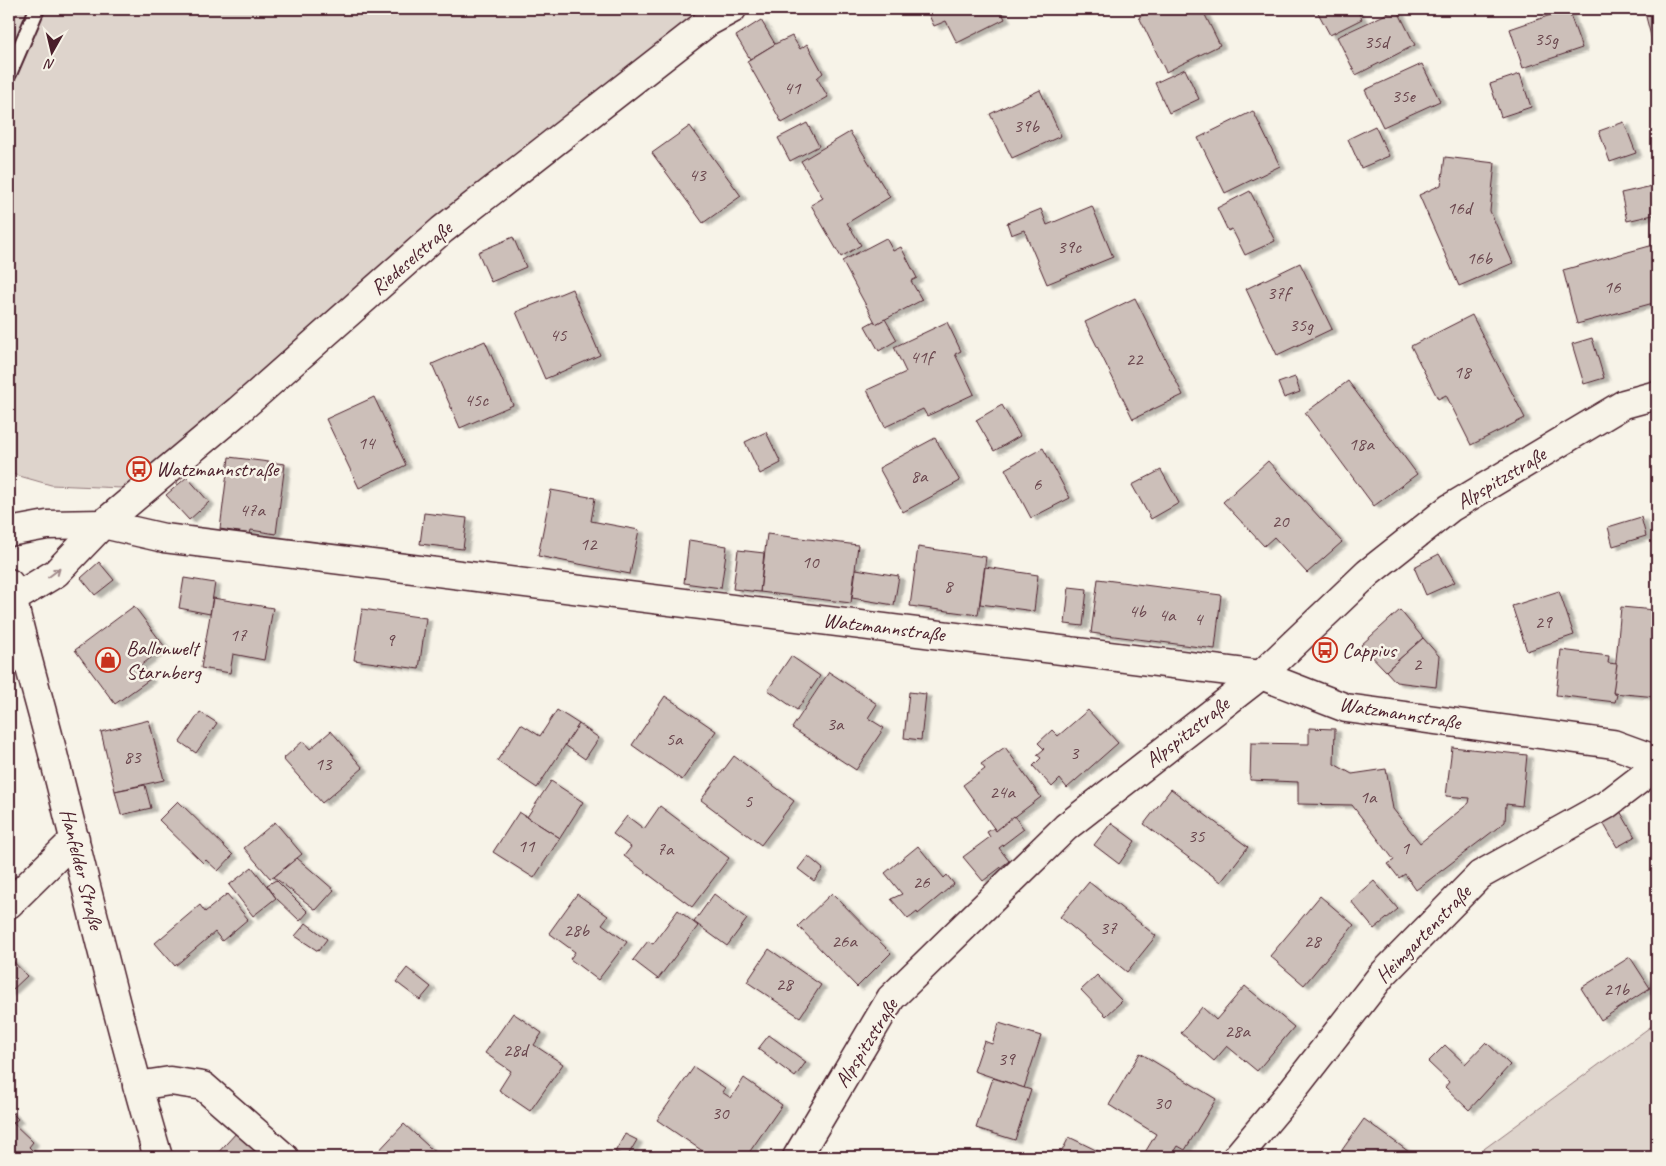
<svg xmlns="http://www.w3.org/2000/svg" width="1666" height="1166" viewBox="0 0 1666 1166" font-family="Caveat,sans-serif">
  <defs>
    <filter id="shadow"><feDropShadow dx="5.5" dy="3" stdDeviation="1" flood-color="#0004"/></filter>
  </defs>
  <rect width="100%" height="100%" fill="#f7f3e8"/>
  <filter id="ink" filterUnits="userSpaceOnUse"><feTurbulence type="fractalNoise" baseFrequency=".02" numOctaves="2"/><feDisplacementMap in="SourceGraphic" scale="10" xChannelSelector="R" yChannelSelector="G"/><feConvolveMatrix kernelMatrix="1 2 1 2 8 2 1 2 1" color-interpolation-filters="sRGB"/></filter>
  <g filter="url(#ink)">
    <g fill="#ded4cc" stroke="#947a7c">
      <polygon points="9,9 745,9 442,230 145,489 51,485 9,473"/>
      <polygon points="1657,1022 1657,1157 1473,1157"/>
    </g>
    <g fill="#ccbfb9" stroke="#4a1f2b" filter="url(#shadow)">
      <polygon points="926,9 1000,9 1005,19 957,43 946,21 934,26"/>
      <polygon points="1156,9 1202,9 1220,45 1166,72 1139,17"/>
      <polygon points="1316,9 1356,9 1362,19 1330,35"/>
      <polygon points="1397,9 1415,45 1356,75 1337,37"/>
      <polygon points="1568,9 1582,48 1523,68 1510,29"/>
      <polygon points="1644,9 1657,9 1657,39 1652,40"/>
      <polygon points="761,20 775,44 750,59 736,36"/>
      <polygon points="792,36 800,49 807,44 823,73 817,78 828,97 782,123 747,61 775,44"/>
      <polygon points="1422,64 1440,101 1383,127 1365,90"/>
      <polygon points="1185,69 1199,99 1169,113 1155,83"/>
      <polygon points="1520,74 1531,107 1501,117 1490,84"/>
      <polygon points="1040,90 1061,136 1012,158 990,114"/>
      <polygon points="1253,111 1280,166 1225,193 1198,138"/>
      <polygon points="1624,122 1636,153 1610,162 1599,131"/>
      <polygon points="807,123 819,146 790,161 778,138"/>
      <polygon points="690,126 741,196 703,223 652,153"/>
      <polygon points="1375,126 1389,156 1361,168 1348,139"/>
      <polygon points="850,132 890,197 847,223 861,245 841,257 811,205 823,198 801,161"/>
      <polygon points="1445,157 1495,163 1490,211 1513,263 1459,286 1419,195 1441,185"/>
      <polygon points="1657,185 1657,214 1627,221 1621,193"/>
      <polygon points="1250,191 1275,241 1245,255 1232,229 1228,231 1217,208"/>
      <polygon points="1092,206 1113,257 1047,284 1024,230 1011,235 1007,223 1041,209 1047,225"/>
      <polygon points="513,237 526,267 491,282 478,252"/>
      <polygon points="886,238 893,251 901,247 917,278 911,281 922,300 876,324 842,261"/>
      <polygon points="1657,244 1657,302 1577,324 1563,270"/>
      <polygon points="1300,263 1332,329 1277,355 1246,289"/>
      <polygon points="572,289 600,355 545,379 516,312"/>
      <polygon points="1135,298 1183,395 1133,419 1085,322"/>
      <polygon points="1472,315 1525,418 1471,445 1446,395 1438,399 1411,346"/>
      <polygon points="885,319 897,340 879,351 865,326 874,321 876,324"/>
      <polygon points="947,322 961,351 955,354 974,394 927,416 923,409 885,427 867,390 906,372 894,347"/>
      <polygon points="1592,338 1604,378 1584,384 1572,344"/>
      <polygon points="485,341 513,405 460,428 432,364"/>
      <polygon points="1295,377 1300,392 1284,398 1278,383"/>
      <polygon points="1348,381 1417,474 1374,506 1305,413"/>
      <polygon points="374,397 406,465 359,488 326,419"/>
      <polygon points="1002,405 1020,436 994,451 976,420"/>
      <polygon points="766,432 781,463 760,474 745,442"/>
      <polygon points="935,438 960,481 903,512 879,468"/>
      <polygon points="1043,448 1070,498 1031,518 1005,469"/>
      <polygon points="229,457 285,464 276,534 251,530 250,534 220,529"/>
      <polygon points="1268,461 1342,542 1307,573 1274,537 1264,546 1223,502"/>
      <polygon points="1161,470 1179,503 1151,519 1132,485"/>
      <polygon points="187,477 209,502 189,520 166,495"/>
      <polygon points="551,490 595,498 591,521 639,530 630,574 538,556"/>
      <polygon points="424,513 467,518 463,549 420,544"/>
      <polygon points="1641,517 1646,536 1613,546 1608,527"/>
      <polygon points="767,534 858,545 851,603 760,592"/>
      <polygon points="689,540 727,546 721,588 684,583"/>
      <polygon points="918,547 986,557 978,615 910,606"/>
      <polygon points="738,550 764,553 760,592 733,589"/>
      <polygon points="1439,554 1455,582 1426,595 1414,567"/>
      <polygon points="99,562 114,580 95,595 81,578"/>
      <polygon points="985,567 1038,575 1034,611 980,604"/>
      <polygon points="856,569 899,576 894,605 852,598"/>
      <polygon points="184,578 215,583 210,614 179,608"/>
      <polygon points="1098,579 1221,595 1215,649 1091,633"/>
      <polygon points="1069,587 1087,589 1083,626 1065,624"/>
      <polygon points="1559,591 1574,635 1527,651 1512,606"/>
      <polygon points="213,598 273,608 264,660 233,654 230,673 201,668"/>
      <polygon points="134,606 165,647 140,666 150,679 115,704 75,650"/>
      <polygon points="1621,607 1655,610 1653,631 1657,631 1657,697 1613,693"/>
      <polygon points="362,609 426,618 419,669 354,660"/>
      <polygon points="1400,610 1423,638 1386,671 1361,645"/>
      <polygon points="1423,638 1439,656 1436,687 1396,682 1386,671"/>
      <polygon points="1561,650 1609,656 1608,663 1617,664 1613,693 1617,695 1615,702 1556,695"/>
      <polygon points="791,656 820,676 797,710 768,690"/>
      <polygon points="829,672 877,704 868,718 884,728 856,770 792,728"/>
      <polygon points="909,692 926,694 921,740 904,738"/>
      <polygon points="665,696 716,731 682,780 632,745"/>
      <polygon points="557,710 579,724 537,788 497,761 521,724 540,736"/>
      <polygon points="1088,710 1118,743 1067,788 1060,779 1052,787 1033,766 1041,758 1037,755 1044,749 1038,743 1052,730 1058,736"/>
      <polygon points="200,712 217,723 196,753 180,742"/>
      <polygon points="149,720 164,780 115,791 101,732"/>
      <polygon points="579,724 599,738 585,759 565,745"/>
      <polygon points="1309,728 1335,729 1334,764 1352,774 1386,769 1393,809 1420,843 1469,803 1470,798 1446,796 1452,747 1527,755 1522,806 1506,804 1505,822 1416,890 1405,874 1399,878 1388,864 1394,860 1352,805 1298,804 1298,782 1250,780 1251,743 1309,744"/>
      <polygon points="331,731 363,768 322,803 283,759 303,741 310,749"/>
      <polygon points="1005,747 1041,797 996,831 963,785 985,769 981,764"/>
      <polygon points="734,756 794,801 761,845 701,800"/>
      <polygon points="551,781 583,802 560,838 527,817"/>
      <polygon points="145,785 151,808 121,815 115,791"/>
      <polygon points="1171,789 1248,847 1221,882 1144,824"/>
      <polygon points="178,801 233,855 218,871 206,860 203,863 159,820"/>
      <polygon points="660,806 729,858 692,907 624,856 631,847 613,834 627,816 644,829"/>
      <polygon points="1620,811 1635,837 1617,847 1602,821"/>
      <polygon points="519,812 560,838 534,878 493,852"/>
      <polygon points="1014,816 1024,829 999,848 1009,861 983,881 963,857 990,837 987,832 994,828 996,831"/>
      <polygon points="275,822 302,854 274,877 270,878 244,848"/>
      <polygon points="1111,823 1135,841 1119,864 1094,845"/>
      <polygon points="918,846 944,878 947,875 954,884 918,914 917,912 908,919 891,899 902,894 885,873"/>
      <polygon points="808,856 823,869 814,881 798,869"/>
      <polygon points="297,858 334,890 316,910 274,877"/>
      <polygon points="252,867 276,898 253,916 229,885"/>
      <polygon points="276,880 308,912 300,921 276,898 267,885"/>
      <polygon points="1374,881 1398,909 1374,929 1351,901"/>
      <polygon points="1089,882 1156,936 1127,972 1060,917"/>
      <polygon points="832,893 891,953 857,987 798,926"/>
      <polygon points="227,894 248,919 222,941 215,932 175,966 155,943 200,905 205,912"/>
      <polygon points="577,894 608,916 602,924 627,942 598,980 570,959 575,952 549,933"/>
      <polygon points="714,894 747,919 727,946 694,922"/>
      <polygon points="1320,896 1354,925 1304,985 1270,956"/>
      <polygon points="678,910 698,926 658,979 633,960 648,941 653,944"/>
      <polygon points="306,923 327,939 318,951 295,936"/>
      <polygon points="769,949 821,985 800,1017 747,982"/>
      <polygon points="9,957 27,976 9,993"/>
      <polygon points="1630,957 1650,988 1601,1020 1581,988"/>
      <polygon points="407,968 431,987 420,1000 396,982"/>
      <polygon points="1097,975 1122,1001 1106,1016 1081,990"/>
      <polygon points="1245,986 1294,1027 1257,1071 1227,1046 1214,1061 1181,1033 1202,1007 1216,1020"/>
      <polygon points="513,1013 542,1033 534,1045 563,1064 530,1111 499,1090 511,1071 485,1053"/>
      <polygon points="999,1023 1041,1036 1024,1088 974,1071 984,1041 992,1044"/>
      <polygon points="769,1035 806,1062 795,1077 758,1049"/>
      <polygon points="1486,1042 1510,1065 1469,1110 1445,1087 1449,1082 1428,1062 1445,1045 1465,1064"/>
      <polygon points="1140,1053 1216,1099 1185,1150 1178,1146 1171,1157 1150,1157 1144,1154 1156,1134 1109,1105"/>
      <polygon points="694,1067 725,1088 722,1092 731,1098 744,1078 782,1105 746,1157 700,1157 704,1152 657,1120"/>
      <polygon points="993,1078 1031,1090 1015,1140 976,1128"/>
      <polygon points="9,1110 18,1119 13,1123 33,1142 29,1147 39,1157 9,1157"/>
      <polygon points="1364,1119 1416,1157 1351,1157 1342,1150"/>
      <polygon points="404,1124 440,1157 373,1157"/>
      <polygon points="238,1131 267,1157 214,1157"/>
      <polygon points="625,1134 637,1140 627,1157 615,1152"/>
      <polygon points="1069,1137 1102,1153 1099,1157 1059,1157"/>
    </g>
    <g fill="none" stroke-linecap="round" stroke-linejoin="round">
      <defs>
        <polyline id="service" points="9,74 37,9"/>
        <g id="minor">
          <polyline points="103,524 164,538 1261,675 1346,708 1613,744 1657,760"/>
          <polyline points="9,904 75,839"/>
          <polyline points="137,1086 170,1081 203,1086 284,1157"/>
          <polyline points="797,1157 891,998 1066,827 1261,675 1368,573 1450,508 1624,404 1657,395"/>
          <polyline points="1237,1157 1288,1096 1382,975 1480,875 1606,805 1657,766"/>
        </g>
        <g id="tertiary">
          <polyline points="9,532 47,525 103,524"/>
          <path d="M9 583C22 645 41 704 56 766 89 897 120 1028 158 1157"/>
          <polyline points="13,599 56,573 103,524 239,410 442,230 708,22 732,9"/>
        </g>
      </defs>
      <use href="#service" stroke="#4a1f2b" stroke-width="18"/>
      <use href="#minor" stroke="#4a1f2b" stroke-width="31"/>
      <use href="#tertiary" stroke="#4a1f2b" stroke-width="31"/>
      <use href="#service" stroke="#f7f3e8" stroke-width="14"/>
      <use href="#minor" stroke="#f7f3e8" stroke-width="28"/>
      <use href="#tertiary" stroke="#f7f3e8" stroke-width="28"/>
    </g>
    <defs><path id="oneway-shaft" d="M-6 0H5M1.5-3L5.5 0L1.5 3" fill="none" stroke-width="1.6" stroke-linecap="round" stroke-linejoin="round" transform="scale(1.25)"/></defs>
    <use stroke="#a0898a" href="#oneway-shaft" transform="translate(54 573) rotate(-37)"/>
  </g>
  <defs>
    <symbol id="bus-ring" viewBox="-11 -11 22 22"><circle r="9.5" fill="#f7f3e8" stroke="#c8321e" stroke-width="1.5"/><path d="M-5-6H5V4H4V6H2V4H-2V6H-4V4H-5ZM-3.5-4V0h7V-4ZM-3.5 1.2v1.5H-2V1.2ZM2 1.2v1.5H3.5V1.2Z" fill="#c8321e"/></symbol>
    <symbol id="shop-ring" viewBox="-11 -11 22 22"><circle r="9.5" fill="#f7f3e8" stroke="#c8321e" stroke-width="1.5"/><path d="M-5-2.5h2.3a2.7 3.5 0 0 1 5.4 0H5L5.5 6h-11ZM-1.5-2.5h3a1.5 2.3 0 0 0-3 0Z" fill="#c8321e"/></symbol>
  </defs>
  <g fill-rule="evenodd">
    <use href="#bus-ring" x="125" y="455" width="28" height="28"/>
    <use href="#bus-ring" x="1311" y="636" width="28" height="28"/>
    <use href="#shop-ring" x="94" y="646" width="28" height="28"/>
  </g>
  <g text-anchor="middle" stroke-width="5" stroke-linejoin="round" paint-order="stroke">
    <g font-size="19" fill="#6a474e">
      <text x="1546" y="45">35g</text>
      <text x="1376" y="48">35d</text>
      <text x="792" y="94">41</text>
      <text x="1403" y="102">35e</text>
      <text x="1026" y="132">39b</text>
      <text x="697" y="181">43</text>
      <text x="1459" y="214">16d</text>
      <text x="1069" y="253">39c</text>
      <text x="1479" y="264">16b</text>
      <text x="1612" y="293">16</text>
      <text x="1278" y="299">37f</text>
      <text x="1301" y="331">35g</text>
      <text x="558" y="341">45</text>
      <text x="921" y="363">41f</text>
      <text x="1134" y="365">22</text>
      <text x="1462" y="378">18</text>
      <text x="476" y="406">45c</text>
      <text x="366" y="449">14</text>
      <text x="1361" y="450">18a</text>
      <text x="919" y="482">8a</text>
      <text x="1037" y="490">6</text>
      <text x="252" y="516">47a</text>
      <text x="1280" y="527">20</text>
      <text x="588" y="550">12</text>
      <text x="810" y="568">10</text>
      <text x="948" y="592">8</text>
      <text x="1137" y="617">4b</text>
      <text x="1167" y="621">4a</text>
      <text x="1198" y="625">4</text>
      <text x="1543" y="628">29</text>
      <text x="238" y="641">17</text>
      <text x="390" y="646">9</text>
      <text x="1417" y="670">2</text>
      <text x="835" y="730">3a</text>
      <text x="674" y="745">5a</text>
      <text x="1074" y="759">3</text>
      <text x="132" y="763">83</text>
      <text x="323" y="770">13</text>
      <text x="1002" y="798">24a</text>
      <text x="1368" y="803">1a</text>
      <text x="748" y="807">5</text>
      <text x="1196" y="842">35</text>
      <text x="526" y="852">11</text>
      <text x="1405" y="854">1</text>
      <text x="665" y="855">7a</text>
      <text x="921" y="888">26</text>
      <text x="1108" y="934">37</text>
      <text x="576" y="936">28b</text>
      <text x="844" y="947">26a</text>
      <text x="1312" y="947">28</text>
      <text x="784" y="990">28</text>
      <text x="1616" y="995">21b</text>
      <text x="1237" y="1037">28a</text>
      <text x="515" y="1056">28d</text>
      <text x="1006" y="1065">39</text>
      <text x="1162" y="1109">30</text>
      <text x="720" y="1119">30</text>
    </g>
    <g font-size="21" fill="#4a1f2b" stroke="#f7f3e8">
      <text transform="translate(411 258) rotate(-41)" y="7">Riedeselstraße</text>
      <text transform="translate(1501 478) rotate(-31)" y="7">Alpspitzstraße</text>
      <text transform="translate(884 627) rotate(7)" y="7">Watzmannstraße</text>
      <text transform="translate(1400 713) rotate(9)" y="7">Watzmannstraße</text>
      <text transform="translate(1187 732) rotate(-38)" y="7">Alpspitzstraße</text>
      <text transform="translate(82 869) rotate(76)" y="7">Hanfelder Straße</text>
      <text transform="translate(1423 934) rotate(-46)" y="7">Heimgartenstraße</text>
      <text transform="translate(866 1043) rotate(-58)" y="7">Alpspitzstraße</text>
    </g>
    <g font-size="21" fill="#4a1f2b" stroke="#f7f3e8" text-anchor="start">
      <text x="156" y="476">Watzmannstraße</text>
      <text x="126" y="655">Ballonwelt<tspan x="126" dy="24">Starnberg</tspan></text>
      <text x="1342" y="657">Cappius</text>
    </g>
  </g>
  <rect width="1666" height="1166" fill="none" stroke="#f7f3e8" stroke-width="30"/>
  <rect x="15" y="15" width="1636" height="1136" fill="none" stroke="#4a1f2b" stroke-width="2" filter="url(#ink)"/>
  <g transform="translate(52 52) rotate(188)" stroke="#f7f3e8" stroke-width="4" paint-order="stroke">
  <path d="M0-4L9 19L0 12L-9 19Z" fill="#4a1f2b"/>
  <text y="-8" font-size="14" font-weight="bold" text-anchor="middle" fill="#4a1f2b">N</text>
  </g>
</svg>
